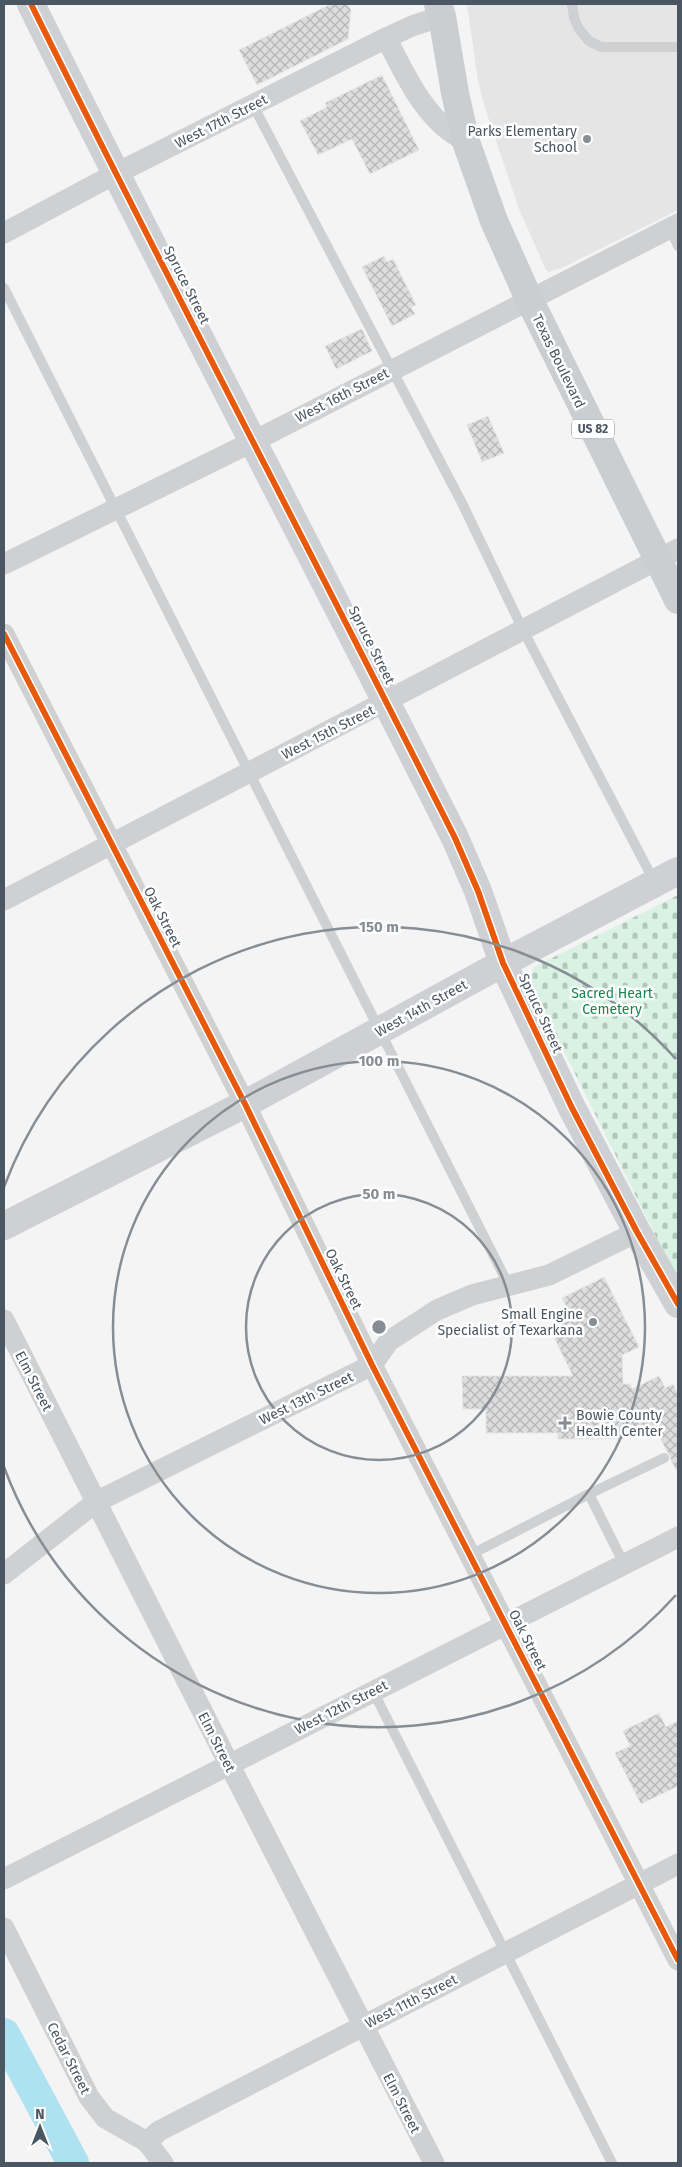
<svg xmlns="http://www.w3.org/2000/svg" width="682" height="2167" viewBox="0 0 682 2167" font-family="'Fira Sans',sans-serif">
  <defs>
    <pattern id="cemetery-stones" width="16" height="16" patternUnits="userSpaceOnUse" patternTransform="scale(1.25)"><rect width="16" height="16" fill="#d9f2e3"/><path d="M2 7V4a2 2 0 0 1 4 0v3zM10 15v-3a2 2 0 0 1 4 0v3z" fill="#b2c7bb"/></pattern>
    <pattern id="building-cross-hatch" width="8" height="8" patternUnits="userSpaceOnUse" patternTransform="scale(1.25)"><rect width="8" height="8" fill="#ddddde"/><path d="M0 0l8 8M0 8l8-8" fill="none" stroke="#b5b6b7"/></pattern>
  </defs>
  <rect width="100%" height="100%" fill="#f4f4f4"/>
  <polygon fill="#e6e5e6" points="467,4 678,4 678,210 564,267 549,272 546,270 519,209 486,111 478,81"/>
  <polygon fill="url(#cemetery-stones)" points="678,895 678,1281 529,981 534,967"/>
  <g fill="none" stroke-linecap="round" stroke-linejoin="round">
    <polyline stroke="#aee2f0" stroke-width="32" points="4,2034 73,2163"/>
  </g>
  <g fill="url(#building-cross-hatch)" stroke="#e5e6e7">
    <polygon points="331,4 347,4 351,10 348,39 257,85 239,50"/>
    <polygon points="382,75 419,150 370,174 352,139 318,155 300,121 327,107 325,103"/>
    <polygon points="384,256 387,262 393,259 416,305 411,307 415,314 392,326 362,267"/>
    <polygon points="362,329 372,351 336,369 325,346"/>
    <polygon points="488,416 504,453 482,462 467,425"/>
    <polygon points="604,1277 639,1347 622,1355 623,1384 630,1384 632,1389 659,1376 665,1388 673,1384 678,1394 678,1474 657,1431 623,1431 623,1439 558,1439 558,1433 486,1433 486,1409 463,1409 462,1376 573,1376 549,1327 571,1317 562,1298"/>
    <polygon points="659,1713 666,1727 678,1721 678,1786 641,1804 615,1753 630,1746 623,1731"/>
  </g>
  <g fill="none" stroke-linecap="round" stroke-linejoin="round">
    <g stroke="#ced0d2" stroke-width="10">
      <polyline points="572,4 574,18 579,29 589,41 601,47 678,47"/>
      <polyline points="253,105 462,503 523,630 654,881"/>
      <polyline points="670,228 678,246"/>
      <polyline points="4,288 509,1286"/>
      <polyline points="470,1555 589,1494"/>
      <polyline points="624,1564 589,1494 664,1458"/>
      <polyline points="373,1691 612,2163"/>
    </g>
    <g stroke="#ced0d2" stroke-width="21">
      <path d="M386 38C402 68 416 100 441 124 448 131 458 137 466 142"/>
      <polyline points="4,233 115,174 386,38 412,26 442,16"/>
      <polyline points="4,564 254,441 678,224"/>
      <polyline points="4,634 245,1104 372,1365 678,1960"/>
      <polyline points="4,900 678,549"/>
      <polyline points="4,1320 229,1764 434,2163"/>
      <polyline points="4,1574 96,1502 372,1365 389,1341 437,1310 472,1295 549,1275 637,1232"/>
      <polyline points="4,1879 678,1537"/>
      <polyline points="4,1928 89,2097 105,2118 147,2142 163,2163"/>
      <polyline points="147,2142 159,2131 678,1864"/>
    </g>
    <g stroke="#ced0d4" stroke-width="28">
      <path d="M31 4C169 283 315 559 455 838L478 891 503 963 572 1108 637 1232 678 1304"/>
      <polyline points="4,1226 245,1104 503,963 678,871"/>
    </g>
    <polyline stroke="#caced1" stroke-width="28" points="438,4 442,16 455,93 466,142 494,221 529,299 678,600"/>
    <defs>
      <g id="cycleway">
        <path d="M31 4C169 283 315 559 455 838L478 891 503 963 572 1108 637 1232 678 1304"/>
        <polyline points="4,634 245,1104 372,1365 678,1960"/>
      </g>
    </defs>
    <use href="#cycleway" stroke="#fff" stroke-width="9"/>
    <use href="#cycleway" stroke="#e8590c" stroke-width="6"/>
  </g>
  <g fill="none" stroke="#868d94" stroke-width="2.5">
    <circle cx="379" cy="1327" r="133"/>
    <circle cx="379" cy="1327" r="266"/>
    <path d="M676 1595A400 400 0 0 1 4 1467M4 1187A400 400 0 0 1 676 1059"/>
  </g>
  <g fill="#868d94" stroke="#fff" stroke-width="2">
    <circle cx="587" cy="139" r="5"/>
    <circle cx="593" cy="1322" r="5"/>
    <path d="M562.5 1415.5h5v5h5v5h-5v5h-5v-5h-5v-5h5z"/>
  </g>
  <g text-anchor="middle" stroke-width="5" stroke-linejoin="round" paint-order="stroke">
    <rect fill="#fff" stroke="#808990" stroke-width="1" x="572" y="419.5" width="42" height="19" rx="4"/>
    <g font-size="12" font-weight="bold" fill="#4a5661">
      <text x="593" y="433">US 82</text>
    </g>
    <g font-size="14" fill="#4a5661" stroke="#fff">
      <text transform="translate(221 121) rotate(-27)" y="5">West 17th Street</text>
      <text transform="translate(187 285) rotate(63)" y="5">Spruce Street</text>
      <text transform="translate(559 361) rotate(64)" y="5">Texas Boulevard</text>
      <text transform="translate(342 395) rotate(-27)" y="5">West 16th Street</text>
      <text transform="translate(372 645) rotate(63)" y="5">Spruce Street</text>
      <text transform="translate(328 732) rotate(-27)" y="5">West 15th Street</text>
      <text transform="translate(163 917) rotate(63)" y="5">Oak Street</text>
      <text transform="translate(421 1008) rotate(-29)" y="5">West 14th Street</text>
      <text transform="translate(541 1013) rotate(65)" y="5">Spruce Street</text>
      <text transform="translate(344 1279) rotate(64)" y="5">Oak Street</text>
      <text transform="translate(34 1381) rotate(63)" y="5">Elm Street</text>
      <text transform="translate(306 1398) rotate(-26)" y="5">West 13th Street</text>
      <text transform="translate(528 1640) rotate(63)" y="5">Oak Street</text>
      <text transform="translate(341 1707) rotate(-27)" y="5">West 12th Street</text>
      <text transform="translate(217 1742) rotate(63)" y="5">Elm Street</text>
      <text transform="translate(411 2001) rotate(-27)" y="5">West 11th Street</text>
      <text transform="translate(69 2058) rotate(63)" y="5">Cedar Street</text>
      <text transform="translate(402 2103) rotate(63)" y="5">Elm Street</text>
    </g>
    <g font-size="14" fill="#4a5661" stroke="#fff" text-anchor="end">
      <text x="577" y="136">Parks Elementary<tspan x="577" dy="16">School</tspan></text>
      <text x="583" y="1319">Small Engine<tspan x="583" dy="16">Specialist of Texarkana</tspan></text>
      <text x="576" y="1420" text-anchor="start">Bowie County<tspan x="576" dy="16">Health Center</tspan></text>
    </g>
    <g font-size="14" fill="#17864f" stroke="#fff">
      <text x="612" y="998">Sacred Heart<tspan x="612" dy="16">Cemetery</tspan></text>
    </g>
  </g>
  <circle cx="379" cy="1327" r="8" fill="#868d94" stroke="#fff" stroke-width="2.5"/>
  <g font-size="15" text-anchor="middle" font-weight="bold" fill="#868d94" stroke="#fff" stroke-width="5" stroke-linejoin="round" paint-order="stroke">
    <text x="379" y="932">150 m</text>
    <text x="379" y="1066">100 m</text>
    <text x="379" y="1199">50 m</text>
  </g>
  <rect width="682" height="2167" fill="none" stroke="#4a5661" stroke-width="10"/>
  <g transform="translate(40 2127)" stroke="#ffffff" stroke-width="4" paint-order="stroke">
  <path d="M0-4L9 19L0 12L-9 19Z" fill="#4a5661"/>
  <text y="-8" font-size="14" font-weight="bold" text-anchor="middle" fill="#4a5661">N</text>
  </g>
</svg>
